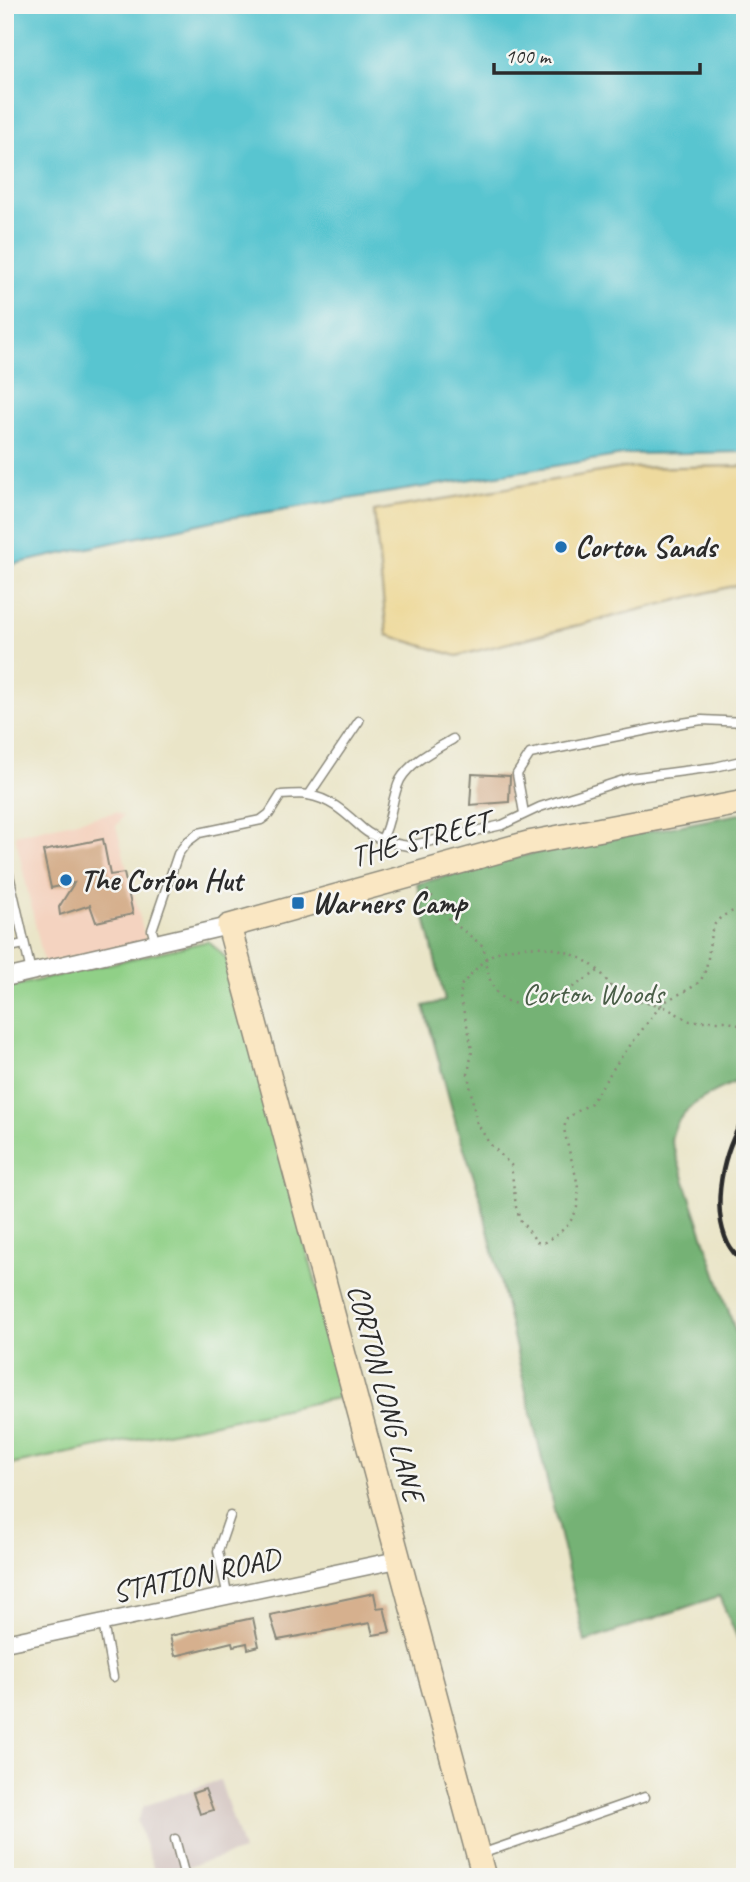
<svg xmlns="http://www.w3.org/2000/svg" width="750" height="1882" viewBox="0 0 750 1882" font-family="Caveat,sans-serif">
  <rect width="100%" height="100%" fill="#f6f6f2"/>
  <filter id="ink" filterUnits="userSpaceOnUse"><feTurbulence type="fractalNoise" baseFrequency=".0143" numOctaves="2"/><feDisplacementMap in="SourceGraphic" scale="14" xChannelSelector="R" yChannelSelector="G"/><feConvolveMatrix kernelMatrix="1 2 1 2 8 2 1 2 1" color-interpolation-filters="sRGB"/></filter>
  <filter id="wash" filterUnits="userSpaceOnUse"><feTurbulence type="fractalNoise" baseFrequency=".00686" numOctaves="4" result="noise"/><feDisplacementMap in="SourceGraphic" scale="28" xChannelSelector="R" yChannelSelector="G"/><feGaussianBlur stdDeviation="1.57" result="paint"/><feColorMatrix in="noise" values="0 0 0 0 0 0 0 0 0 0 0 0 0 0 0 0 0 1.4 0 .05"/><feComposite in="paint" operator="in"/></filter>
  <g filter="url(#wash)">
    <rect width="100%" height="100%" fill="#eae5c8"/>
    <polygon fill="#f4d3c0" points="116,812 123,816 116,826 146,941 44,963 15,835"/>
    <polygon fill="#d0c0bc" points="220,1780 243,1851 156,1876 137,1821 144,1806"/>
    <polygon fill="#90d087" stroke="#5e7e59" stroke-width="2" points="208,941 226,958 347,1396 5,1466 5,988"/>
    <path fill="#74b274" stroke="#506e50" stroke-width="2" d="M745 813V1077C714 1093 678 1103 671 1140L745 1360V1655L719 1596 585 1642 479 1192 458 1131 424 1006 445 1001 417 884 530 854Z"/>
    <polygon fill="#eeda9e" stroke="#8c8264" stroke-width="2" points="745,466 745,583 457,656 387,635 374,511 623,468"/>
    <polygon fill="#58c5d0" stroke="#42787e" stroke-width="2" points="5,5 745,5 745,452 629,454 217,520 5,566"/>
    <g id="blocks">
      <g fill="#d6b08e">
        <polygon points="472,774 510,776 509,802 470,805"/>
        <polygon points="103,839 110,875 124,873 133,914 96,922 90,905 60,915 59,907 74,883 51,888 43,851"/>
        <polygon points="374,1593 377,1608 384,1607 390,1632 373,1635 370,1623 278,1640 270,1615"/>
        <polygon points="253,1618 259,1646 248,1649 247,1643 233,1646 232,1642 175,1656 170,1636"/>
        <polygon points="205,1789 213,1810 200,1814 193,1793"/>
      </g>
    </g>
  </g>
  <g filter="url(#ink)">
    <use href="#blocks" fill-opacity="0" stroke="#8a887a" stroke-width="2"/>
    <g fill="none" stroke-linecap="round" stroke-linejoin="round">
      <defs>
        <g id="service">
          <polyline points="309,795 359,721"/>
          <polyline points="524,813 517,774 530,754 682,723 702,720 745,722"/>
          <path d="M382 839C392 821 391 799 400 780 411 761 435 750 453 739"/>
          <polyline points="5,857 31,972"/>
          <path d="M156 945 152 930 178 854 187 842 199 833 261 820 269 814 281 795C290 795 300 793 308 795 332 799 347 815 363 829 375 839 394 844 409 846L502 825 540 807 630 778 715 767 745 760"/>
          <polyline points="5,948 24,944"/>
          <polyline points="228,1597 218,1551 230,1516"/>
          <polyline points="103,1623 113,1677"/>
          <polyline points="5,1746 5,1751"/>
          <polyline points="175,1839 185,1877"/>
          <polyline points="481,1854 645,1797"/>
        </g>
        <g id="minor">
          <polyline points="5,978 229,926"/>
          <polyline points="5,1643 397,1560"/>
        </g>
        <polyline id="secondary" points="484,1877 229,926 528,843 745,802"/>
      </defs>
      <use href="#service" stroke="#8a887a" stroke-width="11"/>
      <use href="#minor" stroke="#8a887a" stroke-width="19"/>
      <use href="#secondary" stroke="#8a887a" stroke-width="26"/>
      <g stroke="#8a887a" stroke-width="2.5" stroke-dasharray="2 5" stroke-linecap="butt">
        <path d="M427 890 451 921 483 946 486 958C518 938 570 945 598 970 608 979 610 991 624 997 634 1002 649 1003 661 1005 673 994 698 990 704 974 716 941 698 918 745 908"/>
        <path d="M486 958 462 984 460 997 469 1033 472 1051 468 1074 476 1121 489 1143 511 1165 516 1207 521 1221 537 1242 543 1243C601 1212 572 1177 564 1128L567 1118 591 1103 619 1060 661 1005 690 1021H726L745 1027"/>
        <path d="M486 958C492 1036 560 997 598 971"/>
      </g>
      <use href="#service" stroke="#fff" stroke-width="8"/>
      <use href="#minor" stroke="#fff" stroke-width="16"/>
      <use href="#secondary" stroke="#fae7c3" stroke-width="23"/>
      <path stroke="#2b2b2b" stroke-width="4.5" d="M745 1117C723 1150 710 1206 728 1244 732 1252 739 1259 745 1265"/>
    </g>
  </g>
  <g fill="#1f6fb2" stroke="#f6f6f2" stroke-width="2.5">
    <circle cx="561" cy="547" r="7"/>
    <circle cx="66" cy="880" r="7"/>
    <rect x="291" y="896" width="14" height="14" rx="3.5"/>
  </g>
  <g text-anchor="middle" stroke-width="5" stroke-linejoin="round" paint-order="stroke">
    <g font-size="30" font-weight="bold" fill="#2b2b2b" stroke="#f6f6f2" text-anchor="start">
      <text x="575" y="557">Corton Sands</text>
      <text x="80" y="890">The Corton Hut</text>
      <text x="312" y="913">Warners Camp</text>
    </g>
    <g font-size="30" fill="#2b2b2b" stroke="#f6f6f2">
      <text transform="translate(420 839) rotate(-15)" y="10">THE STREET</text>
      <text transform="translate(386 1393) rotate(75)" y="10">CORTON LONG LANE</text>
      <text transform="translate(196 1575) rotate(-12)" y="10">STATION ROAD</text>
    </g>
    <g font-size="30" fill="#495d47" stroke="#f6f6f2">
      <text x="593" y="1003">Corton Woods</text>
    </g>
  </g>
  <rect width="750" height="1882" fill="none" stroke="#f6f6f2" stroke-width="28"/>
  <path d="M494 63v10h206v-10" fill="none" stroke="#2b2b2b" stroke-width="3.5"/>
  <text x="505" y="63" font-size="21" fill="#2b2b2b" stroke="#f6f6f2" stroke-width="5" paint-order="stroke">100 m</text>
</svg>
